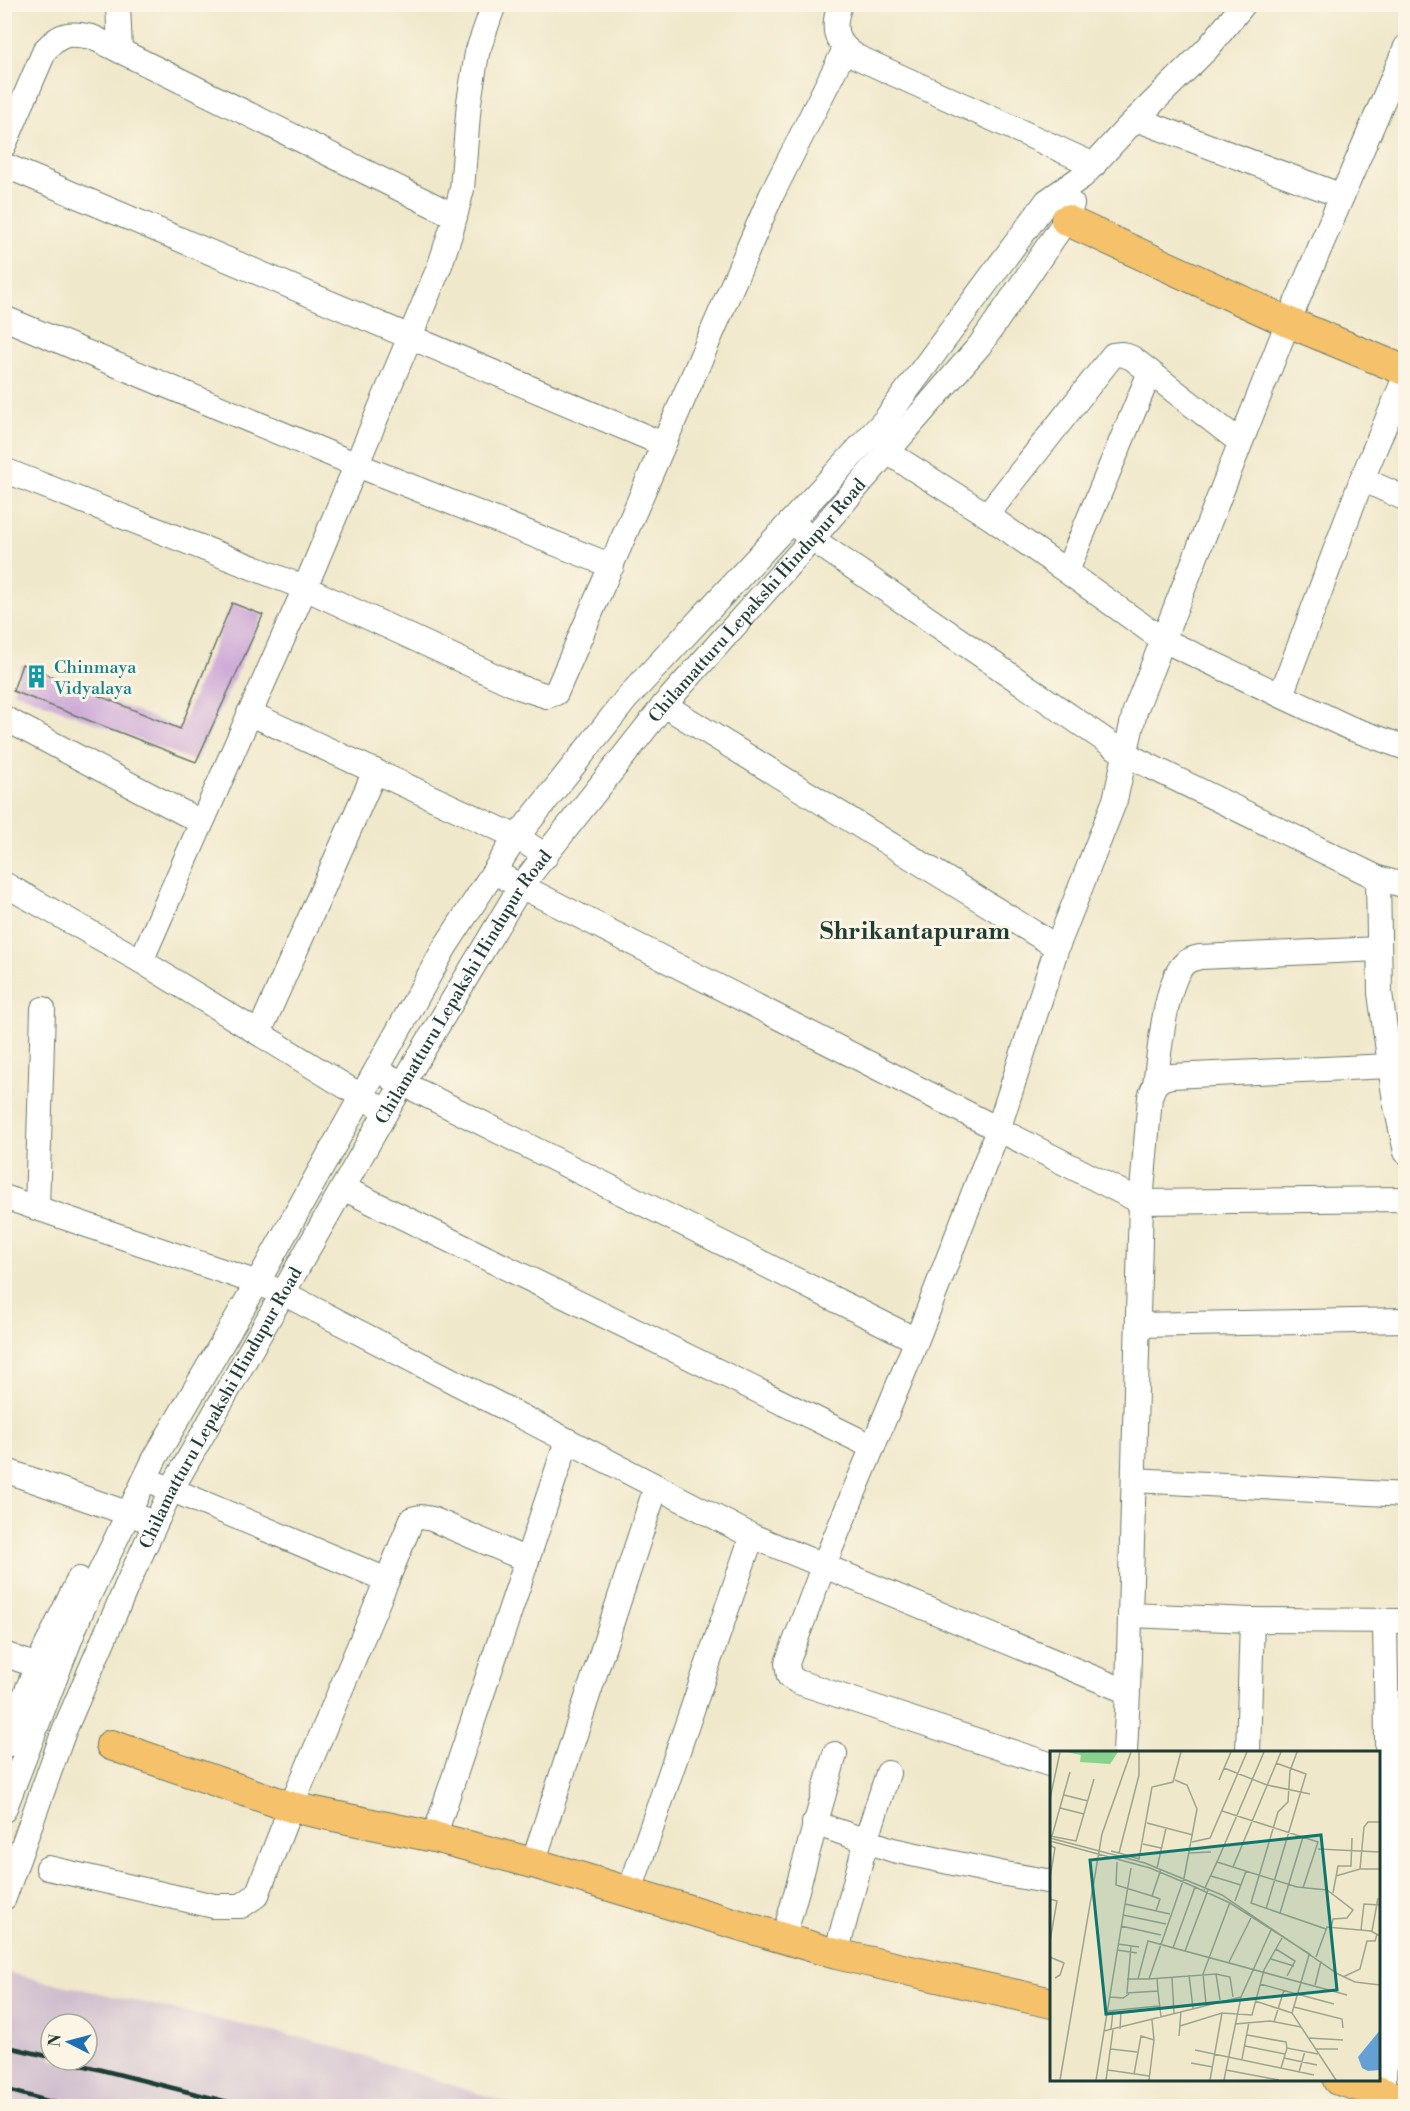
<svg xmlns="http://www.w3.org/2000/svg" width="1410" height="2111" viewBox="0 0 1410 2111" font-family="'Libre Bodoni',serif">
  <rect width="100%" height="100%" fill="#fcf5e5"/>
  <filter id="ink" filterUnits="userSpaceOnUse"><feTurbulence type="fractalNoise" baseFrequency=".0167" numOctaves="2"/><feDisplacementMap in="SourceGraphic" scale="12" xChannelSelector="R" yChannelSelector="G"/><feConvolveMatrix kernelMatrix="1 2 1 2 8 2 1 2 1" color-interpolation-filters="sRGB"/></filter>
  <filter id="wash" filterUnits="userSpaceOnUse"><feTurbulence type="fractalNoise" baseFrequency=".008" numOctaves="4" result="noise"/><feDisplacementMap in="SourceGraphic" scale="24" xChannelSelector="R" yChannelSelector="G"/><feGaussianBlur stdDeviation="1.35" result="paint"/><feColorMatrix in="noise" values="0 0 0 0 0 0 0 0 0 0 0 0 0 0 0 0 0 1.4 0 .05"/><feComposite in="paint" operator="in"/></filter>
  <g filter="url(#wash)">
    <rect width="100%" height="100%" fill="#f0e8cb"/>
    <path fill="#cfbdce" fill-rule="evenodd" d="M5 1972 324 2043 516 2106H5ZM51 2024H87V2060H51Z"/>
    <g id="blocks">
      <polygon fill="#cca7d7" points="232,603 263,615 196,762 13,691 22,664 180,729"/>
    </g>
  </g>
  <g filter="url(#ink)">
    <use href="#blocks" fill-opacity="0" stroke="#687969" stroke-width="1.5"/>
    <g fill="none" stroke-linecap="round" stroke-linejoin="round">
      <defs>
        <g id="minor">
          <polyline points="118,4 120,51"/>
          <path d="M840 4C831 30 835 42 857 57L1094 165"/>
          <polyline points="1136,119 1342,196"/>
          <path d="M4 145 45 50C62 32 69 33 92 37L455 216"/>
          <polyline points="4,165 663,444"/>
          <polyline points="4,318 357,465 612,566"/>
          <polyline points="887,452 987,515 1163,640 1350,728 1406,748"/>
          <polyline points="4,470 305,588 519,687 547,696 556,693 771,196 845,49"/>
          <polyline points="1362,479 1406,499"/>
          <polyline points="987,515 1113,355 1122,354 1132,358 1240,442"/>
          <polyline points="800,529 812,539 1125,754 1378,878 1406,886"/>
          <polyline points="1067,571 1150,372"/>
          <polyline points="1281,695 1362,479 1406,375"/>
          <polyline points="664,705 1057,947"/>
          <polyline points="249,713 517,837 546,856"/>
          <polyline points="4,718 201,822"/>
          <polyline points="1378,878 1380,993 1395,1101 1406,1152"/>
          <polyline points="507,879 1141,1202 1406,1199"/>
          <polyline points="4,884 141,961"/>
          <polyline points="259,1033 375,771"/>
          <polyline points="390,1077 916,1340"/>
          <path d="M1155 1084C1159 1056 1165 990 1180 969 1185 961 1191 959 1200 957L1379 949"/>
          <polyline points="374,1104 141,961 305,588 440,265 452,228 462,189 469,102 477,53 494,4"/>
          <polyline points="343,1188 873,1447"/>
          <polyline points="4,1197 258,1283 283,1293 752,1536 1128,1692 1125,1752"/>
          <polyline points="37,1208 43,1009"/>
          <polyline points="1138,1325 1406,1320"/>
          <polyline points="4,1470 144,1519"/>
          <polyline points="1134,1480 1406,1495"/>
          <polyline points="387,1580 412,1519 421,1517 432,1519 527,1560"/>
          <polyline points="1130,1615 1252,1620 1248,1752"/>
          <polyline points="1252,1620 1406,1621"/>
          <polyline points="4,1654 37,1666 4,1746"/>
          <polyline points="37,1666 79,1579"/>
          <path d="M1128 1692 1141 1202 1150 1097C1154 1085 1157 1079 1171 1076L1390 1066"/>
          <polyline points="1052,1765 798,1682 789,1676 787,1663 823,1567 912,1352 998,1130 1057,947 1115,800 1135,711 1288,322 1406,47"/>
          <polyline points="4,1810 80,1614 155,1458 260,1278 445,947 513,842 627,698 885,420 1047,201 1083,176 1127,128 1207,49 1244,4"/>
          <polyline points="814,1823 893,1850 1000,1873 1052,1882"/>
          <polyline points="434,1837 567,1441"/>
          <polyline points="533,1863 656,1487"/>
          <polyline points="48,1868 214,1906 241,1906 257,1895 291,1807 387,1580 158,1484"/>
          <polyline points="629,1893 752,1536"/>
          <path id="s1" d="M4 1898 64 1731 131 1576 171 1490 386 1112 521 886 664 705 812 539 980 345 1066 220 1072 204"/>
          <polyline points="783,1940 835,1754"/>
          <polyline points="836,1954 866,1841 888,1773"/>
          <polyline points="1383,2094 1391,1969 1385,1622"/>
        </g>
        <g id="major">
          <polyline points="1066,220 1288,322 1406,371"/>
          <polyline points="111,1745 291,1807 434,1837 533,1863 836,1954 1052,2003"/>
          <polyline points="1338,2080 1406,2100"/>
        </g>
      </defs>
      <use href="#minor" stroke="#687969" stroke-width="26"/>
      <use href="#major" stroke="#687969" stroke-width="32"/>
      <use href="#minor" stroke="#fff" stroke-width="24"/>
      <use href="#major" stroke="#f5c16b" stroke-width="30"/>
      <g stroke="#1f3d34" stroke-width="4.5">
        <polyline points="4,2046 51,2057"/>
        <polyline points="62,2060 244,2106"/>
        <polyline points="4,2089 66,2106"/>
      </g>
    </g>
  </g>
  <defs>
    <symbol id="building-bare" viewBox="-9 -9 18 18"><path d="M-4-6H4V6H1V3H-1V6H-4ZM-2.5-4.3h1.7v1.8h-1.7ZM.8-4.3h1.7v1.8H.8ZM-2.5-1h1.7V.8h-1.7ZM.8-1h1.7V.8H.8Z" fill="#0f9aa8" stroke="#fcf5e5" stroke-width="2.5" paint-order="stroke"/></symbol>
  </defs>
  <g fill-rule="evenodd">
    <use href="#building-bare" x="20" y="660" width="33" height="33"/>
  </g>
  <g text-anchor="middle" stroke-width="6" stroke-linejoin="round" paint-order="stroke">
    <g font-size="18" fill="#1f3d34" stroke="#fcf5e5">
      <text dy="6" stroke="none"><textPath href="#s1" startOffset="1510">Chilamatturu Lepakshi Hindupur Road</textPath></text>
      <text dy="6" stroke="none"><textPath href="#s1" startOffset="1023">Chilamatturu Lepakshi Hindupur Road</textPath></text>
      <text dy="6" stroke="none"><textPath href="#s1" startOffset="537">Chilamatturu Lepakshi Hindupur Road</textPath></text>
    </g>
    <g font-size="18" fill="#0d838f" stroke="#fcf5e5" text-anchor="start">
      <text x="54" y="673">Chinmaya<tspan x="54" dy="21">Vidyalaya</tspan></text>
    </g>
    <g font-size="24" font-weight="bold" fill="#1f3d34" stroke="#fcf5e5">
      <text x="915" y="939">Shrikantapuram</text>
    </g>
  </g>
  <g transform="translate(1050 1751)">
    <rect width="330" height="330" fill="#f0e8cb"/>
    <path d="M16 1H68L60 13 30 11 31 4Z" fill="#88d28e"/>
    <path d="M330 279V319L318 320 312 317 308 306Z" fill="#65a0d5"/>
    <path fill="none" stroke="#9ca48f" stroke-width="1.5" d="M247 1 240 20 238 51 228 61 201 152 276 178M174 17 217 34 260 43M169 29 181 1M14 44 38 50M0 48 10 1M10 57 34 63M172 60 268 91 253 137M97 72 143 84M0 85 26 90 44 28M2 85 20 21M0 87 95 112 172 144 288 223 305 231 330 234M0 90 100 117 145 136 180 152 261 204M142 91 160 87 197 1M93 93 111 97M0 94 5 97 0 127M268 98 330 101M61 100 69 102 89 24V1M69 102 89 108 102 36 123 31 131 1M139 102 161 101M67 111 66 134 102 145 111 118M167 111 214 1M183 116 231 1M107 117 116 77M310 118 314 76 318 71H330M161 125 191 134M286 125 310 118H330M154 139 167 111 247 136 277 139 303 159 297 167 283 168 281 177M283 142 288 115H301L302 87M102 145 110 148 106 160M0 148 7 150 0 190M185 150 196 120M75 153 120 163M216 158 256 23 226 12M230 162 253 86M73 164 116 173M71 175 111 184M311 179 314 153 330 154M322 180 328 147M68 193 89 196M81 195 77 242 108 240 107 227M123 197 145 136M226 198 245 210 237 225M67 199 87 202M135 200 158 139M259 204 242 262 286 329M0 206 14 212 10 224 5 227M266 206 277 176 321 180 330 185M221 208 244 215M179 211 202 165M166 223 180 226 183 246M139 224 143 257M122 226 124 263M293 226 310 218 317 190H325L327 183M77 228H99L134 127 147 58 137 34 125 29M88 228 98 190 297 244M99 228 166 223 170 249M210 233 284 253M265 234 271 210M108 240 111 266M60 246 73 247 79 243M205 250 242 262M156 253 153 223 180 151M244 256 292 268 293 277M58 260 109 255M224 271 234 239M185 273 220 270 251 276M130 275 172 262 202 264 214 219 232 187M70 278 71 260M61 279 63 260M54 280 191 246M197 284 236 291 237 297M129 285 131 260M259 287 293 289M195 295 235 303M61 298 87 301M265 298H288M145 299 264 324M234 307 267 314M192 308 199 271M141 312 163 316M231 317 237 297 268 303M58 319 99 325M176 319 229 329M249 321 255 300M84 323 91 285 104 289M10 329 52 83 81 1M46 329 81 117M56 329 63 279M99 329 104 289 102 269M160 329 172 262M174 329 191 246 221 179"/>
    <path fill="#0f766e" fill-opacity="0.15" stroke="#0f766e" stroke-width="3" d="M271 84 287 239 56 263 40 109Z"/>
    <rect width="330" height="330" fill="none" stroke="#1f3d34" stroke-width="3"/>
  </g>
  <rect width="1410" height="2111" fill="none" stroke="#fcf5e5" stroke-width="24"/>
  <g transform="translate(69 2042) rotate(276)"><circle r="28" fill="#fcf5e5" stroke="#a4ab9e" stroke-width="1.5"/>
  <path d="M0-4.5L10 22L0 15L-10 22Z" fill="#1f6fb2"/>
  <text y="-9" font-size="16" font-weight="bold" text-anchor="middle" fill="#1f3d34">N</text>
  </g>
</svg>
